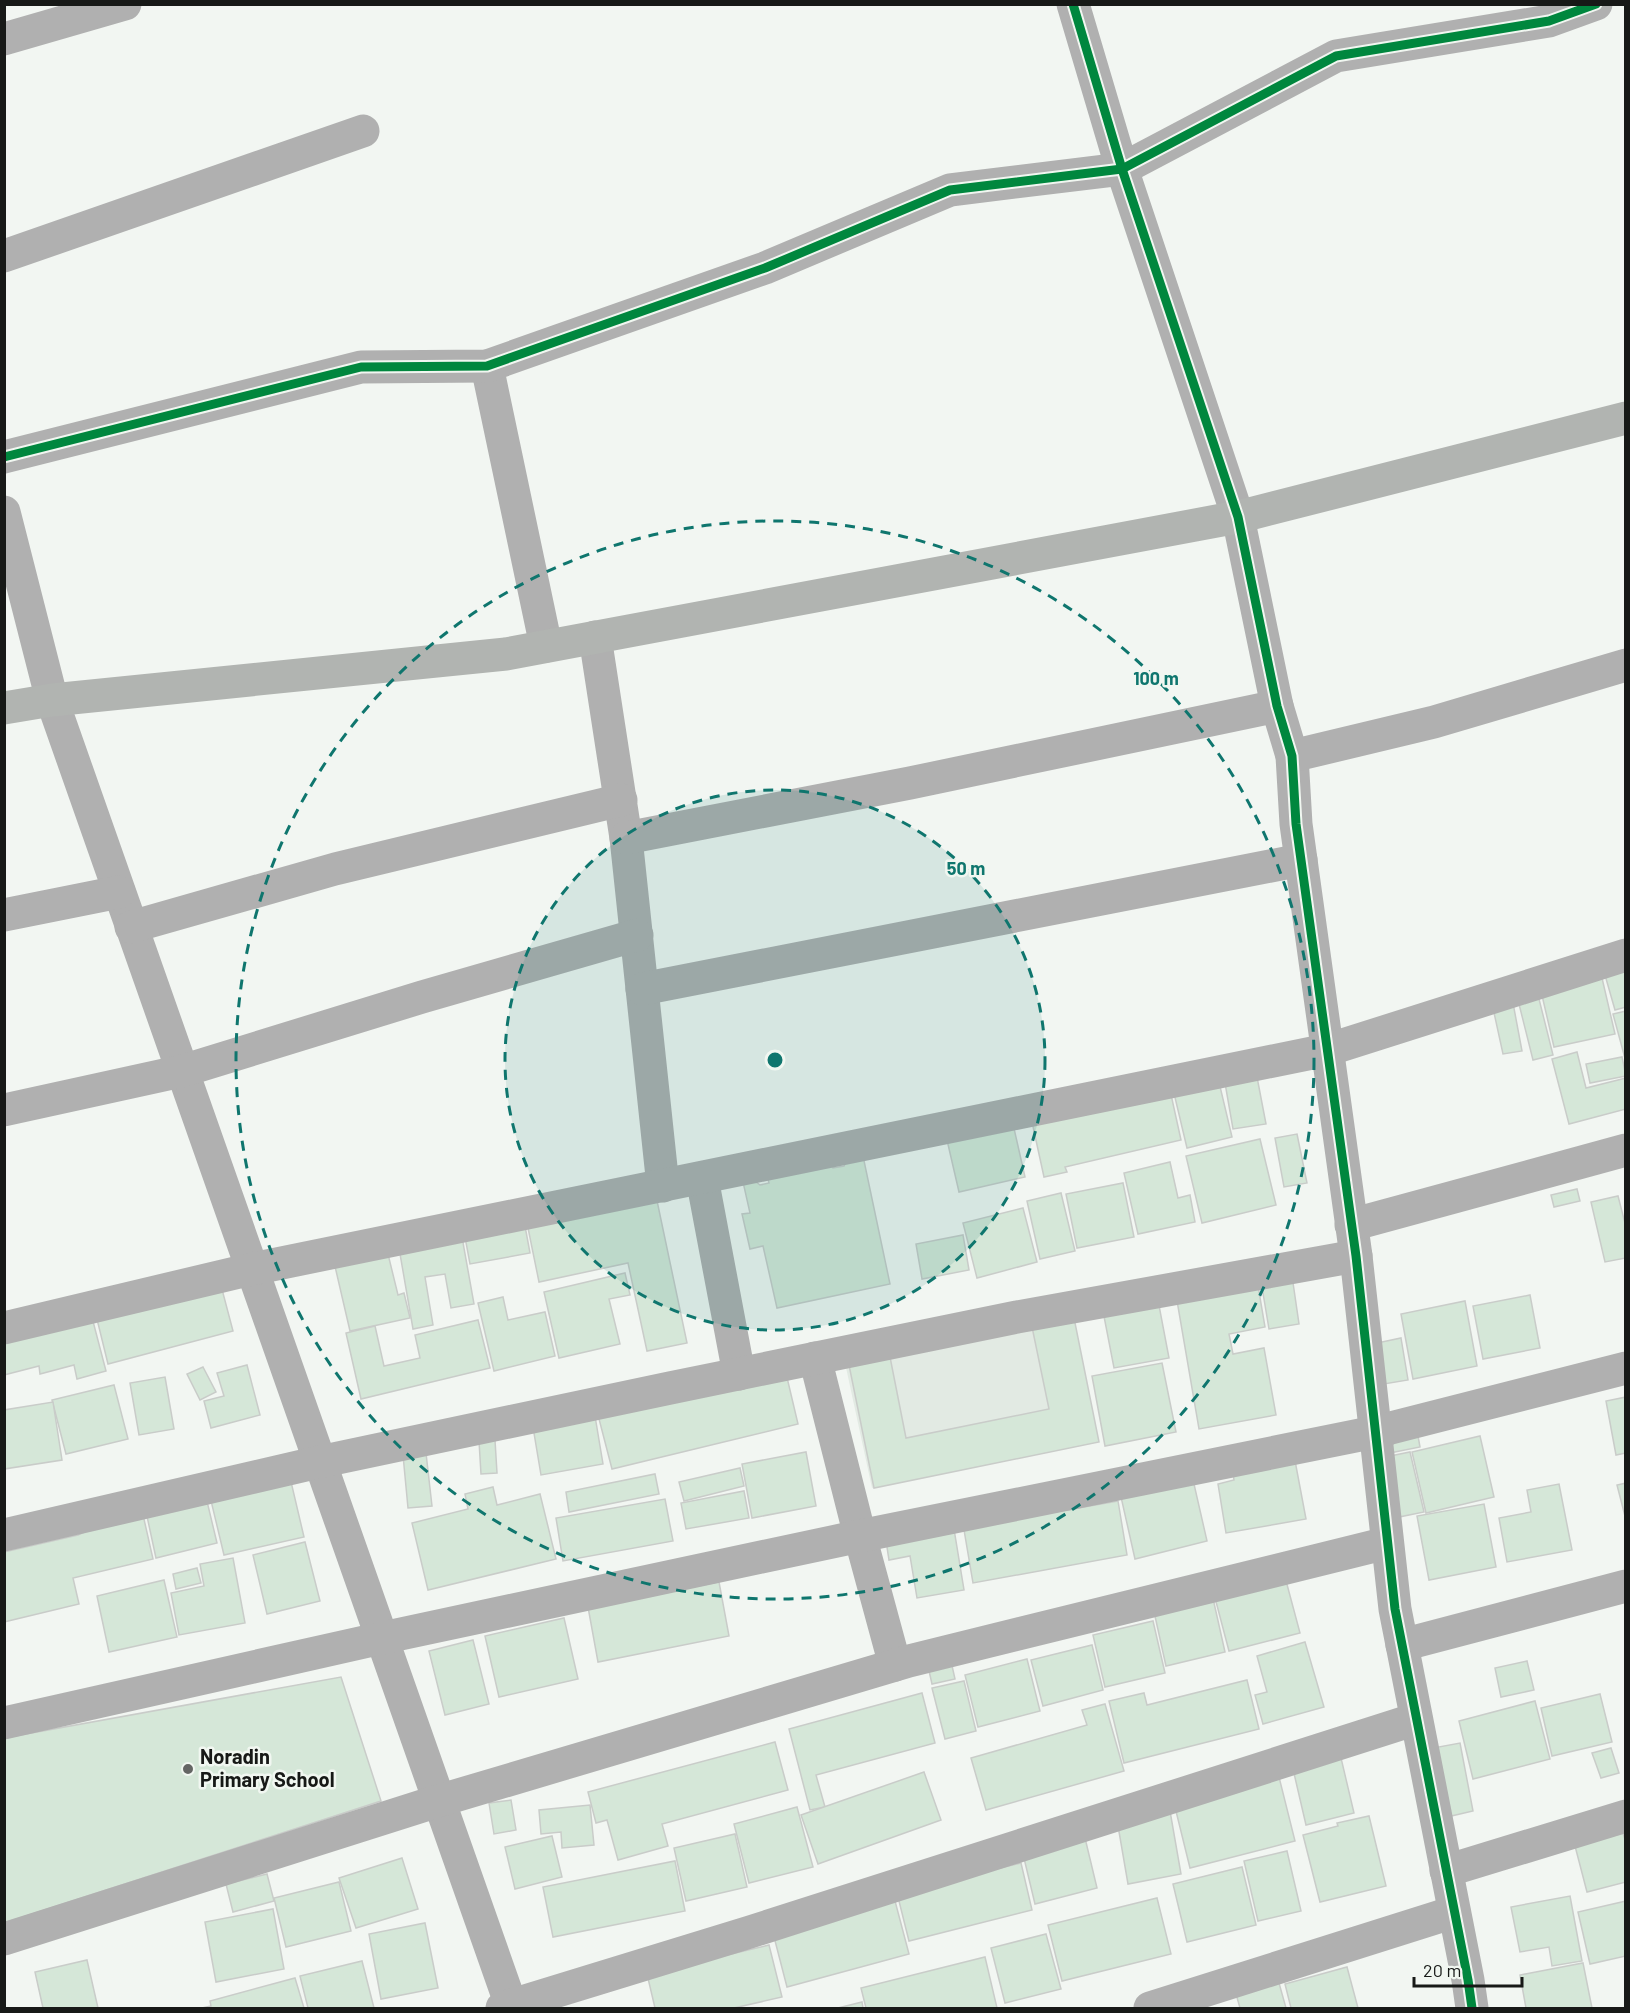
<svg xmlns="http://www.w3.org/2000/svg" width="1630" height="2013" viewBox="0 0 1630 2013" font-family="Barlow,sans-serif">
  <rect width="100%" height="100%" fill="#f2f6f2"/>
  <polygon fill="#e2eae3" points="1071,1314 1098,1440 872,1488 845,1363"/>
  <g fill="#d5e7d8" stroke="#c9ccc9" stroke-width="1.5">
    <polygon points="1626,970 1626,1007 1615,1010 1605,975"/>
    <polygon points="1602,978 1615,1034 1554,1047 1541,991"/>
    <polygon points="1538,995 1553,1055 1533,1060 1518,1000"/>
    <polygon points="1513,1003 1522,1051 1503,1054 1493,1008"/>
    <polygon points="1626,1011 1626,1062 1613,1014"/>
    <polygon points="1577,1052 1586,1088 1626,1078 1626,1109 1569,1124 1552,1059"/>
    <polygon points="1622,1057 1626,1076 1590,1083 1586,1064"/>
    <polygon points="1257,1077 1266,1124 1233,1129 1225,1083"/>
    <polygon points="1218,1078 1232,1137 1187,1148 1173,1089"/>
    <polygon points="1170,1090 1181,1140 1065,1167 1067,1172 1044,1177 1032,1122"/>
    <polygon points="1013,1124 1025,1177 959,1192 947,1140"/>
    <polygon points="1297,1134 1307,1183 1284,1187 1275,1138"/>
    <polygon points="1260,1139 1276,1205 1202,1223 1186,1156"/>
    <polygon points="849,1156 863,1156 890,1284 777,1308 763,1246 750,1249 742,1214 750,1213 743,1182 751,1178 760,1185 769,1183 767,1175 832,1162 833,1168 844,1166"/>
    <polygon points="1170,1162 1178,1198 1190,1195 1195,1222 1138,1234 1124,1173"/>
    <polygon points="1123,1183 1134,1237 1077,1248 1066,1194"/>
    <polygon points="1577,1189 1580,1201 1554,1207 1551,1195"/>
    <polygon points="1061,1193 1075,1251 1040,1259 1027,1201"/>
    <polygon points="656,1196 687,1343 647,1351 628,1263 539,1282 527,1223"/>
    <polygon points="1618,1196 1626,1227 1626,1258 1605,1262 1591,1202"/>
    <polygon points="1023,1208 1037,1262 977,1278 963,1223"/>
    <polygon points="525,1226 530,1253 470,1264 465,1237"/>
    <polygon points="963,1235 969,1270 922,1279 916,1244"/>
    <polygon points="462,1237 474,1304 451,1308 445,1274 425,1277 433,1325 413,1329 399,1248"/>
    <polygon points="387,1250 398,1295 404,1293 410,1318 350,1331 334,1262"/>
    <polygon points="1291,1269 1299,1324 1269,1329 1260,1275"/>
    <polygon points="625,1273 630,1295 609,1299 620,1344 559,1358 544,1292"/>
    <polygon points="1256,1274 1265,1327 1229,1334 1233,1354 1264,1348 1276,1415 1199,1429 1175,1289"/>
    <polygon points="219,1278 233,1331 108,1364 95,1311"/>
    <polygon points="1157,1295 1169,1358 1114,1368 1102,1306"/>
    <polygon points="1530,1295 1540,1348 1483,1359 1473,1306"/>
    <polygon points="503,1297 508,1320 545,1312 555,1356 494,1371 478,1303"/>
    <polygon points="1465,1301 1477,1366 1413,1379 1401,1314"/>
    <polygon points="89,1306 106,1371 77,1379 74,1365 40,1374 39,1366 4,1375 4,1329"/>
    <polygon points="1073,1313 1099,1442 874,1488 849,1365 890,1357 906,1438 1049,1409 1031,1322"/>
    <polygon points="478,1320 490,1368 361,1399 346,1333 375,1326 384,1366 420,1358 415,1335"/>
    <polygon points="1401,1338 1408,1380 1384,1384 1377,1343"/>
    <polygon points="1162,1363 1176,1432 1105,1446 1092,1376"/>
    <polygon points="247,1365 260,1415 211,1428 204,1401 224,1396 217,1373"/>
    <polygon points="203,1367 216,1392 200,1400 187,1374"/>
    <polygon points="785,1369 798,1424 612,1469 598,1415"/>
    <polygon points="165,1377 174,1429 139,1435 130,1383"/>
    <polygon points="114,1385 128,1439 66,1454 52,1400"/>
    <polygon points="1626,1397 1626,1453 1616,1455 1606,1401"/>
    <polygon points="53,1402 62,1460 4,1469 4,1410"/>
    <polygon points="595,1416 603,1464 541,1475 533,1427"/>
    <polygon points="1416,1425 1420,1447 1380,1455"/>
    <polygon points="1480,1436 1494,1497 1426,1513 1412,1452"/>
    <polygon points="495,1440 497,1473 481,1474 479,1441"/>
    <polygon points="1293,1450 1306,1519 1226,1533 1218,1484 1234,1480 1231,1462"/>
    <polygon points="806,1452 816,1506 752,1518 742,1464"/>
    <polygon points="1410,1452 1424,1512 1399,1517 1385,1457"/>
    <polygon points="426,1453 432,1506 408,1508 403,1455"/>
    <polygon points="740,1468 744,1486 684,1501 679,1482"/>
    <polygon points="288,1469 304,1537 224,1555 208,1488"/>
    <polygon points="1191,1471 1207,1541 1135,1559 1119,1488"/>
    <polygon points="655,1474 659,1494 569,1512 566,1492"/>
    <polygon points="1626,1483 1626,1520 1617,1485"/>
    <polygon points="1559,1484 1572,1550 1507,1562 1499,1518 1531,1512 1527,1490"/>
    <polygon points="493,1487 497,1505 540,1494 556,1559 428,1590 412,1523 468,1509 465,1494"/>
    <polygon points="744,1491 749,1518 686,1529 681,1503"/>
    <polygon points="205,1493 217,1543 156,1558 145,1507"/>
    <polygon points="665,1499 673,1541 563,1561 556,1518"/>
    <polygon points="1118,1501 1127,1555 973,1583 962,1518 1067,1510"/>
    <polygon points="1484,1504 1496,1567 1429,1580 1417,1516"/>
    <polygon points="141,1506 153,1559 73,1578 79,1604 4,1622 4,1552 78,1535"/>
    <polygon points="953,1523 964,1590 917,1598 910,1556 889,1560 885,1534"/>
    <polygon points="305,1542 320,1601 267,1614 253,1555"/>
    <polygon points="233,1558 245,1623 179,1635 171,1593 204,1586 200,1564"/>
    <polygon points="197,1568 201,1583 176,1589 173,1574"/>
    <polygon points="1285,1577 1300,1633 1229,1651 1214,1594"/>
    <polygon points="164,1580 177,1637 109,1652 97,1596"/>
    <polygon points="719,1582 729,1636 598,1662 588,1607"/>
    <polygon points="1212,1594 1225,1652 1166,1666 1153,1607"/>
    <polygon points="564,1618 578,1679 499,1697 485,1636"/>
    <polygon points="1153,1621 1165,1673 1105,1687 1093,1635"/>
    <polygon points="473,1640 489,1704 445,1715 429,1651"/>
    <polygon points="1305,1642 1324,1707 1263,1724 1255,1695 1267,1692 1257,1656"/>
    <polygon points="1092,1645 1103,1690 1043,1706 1031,1660"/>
    <polygon points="948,1648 955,1679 932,1684 925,1653"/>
    <polygon points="1027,1659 1040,1711 978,1727 965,1675"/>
    <polygon points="1527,1661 1534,1690 1501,1697 1495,1668"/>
    <polygon points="341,1677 381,1801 4,1923 4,1738"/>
    <polygon points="1247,1680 1259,1729 1124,1763 1109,1701 1144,1693 1147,1705"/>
    <polygon points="964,1681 976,1731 945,1739 932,1688"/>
    <polygon points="922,1693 935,1743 816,1775 825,1807 810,1810 789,1729"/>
    <polygon points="1600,1694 1612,1742 1552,1756 1541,1708"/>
    <polygon points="1535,1701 1550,1759 1473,1779 1459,1721"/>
    <polygon points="1105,1704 1124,1771 986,1810 971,1758 1087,1725 1082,1710"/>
    <polygon points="775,1742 788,1790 662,1824 668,1846 618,1860 607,1820 596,1823 588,1792"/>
    <polygon points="1460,1743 1473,1811 1447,1817 1433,1748"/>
    <polygon points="1611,1748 1619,1773 1601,1778 1592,1753"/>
    <polygon points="1341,1758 1354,1813 1306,1825 1293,1769"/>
    <polygon points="924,1772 941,1820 818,1864 801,1815"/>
    <polygon points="1279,1777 1295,1841 1190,1868 1174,1803"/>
    <polygon points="511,1800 516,1830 494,1834 489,1803"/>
    <polygon points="590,1805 594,1845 562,1848 561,1832 541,1834 539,1810"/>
    <polygon points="797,1807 813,1867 749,1883 734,1824"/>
    <polygon points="1170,1811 1181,1874 1128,1884 1117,1820"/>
    <polygon points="1369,1816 1386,1886 1320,1902 1303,1835 1338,1826 1337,1823"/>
    <polygon points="1623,1833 1626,1843 1626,1882 1587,1892 1575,1846"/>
    <polygon points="735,1834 747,1887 686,1901 674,1848"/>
    <polygon points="552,1836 562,1877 515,1889 505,1847"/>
    <polygon points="1085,1838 1097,1888 1035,1904 1023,1854"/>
    <polygon points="1287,1851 1301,1911 1258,1921 1244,1861"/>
    <polygon points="402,1858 418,1909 356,1928 339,1878"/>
    <polygon points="675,1861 685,1911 553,1937 543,1887"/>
    <polygon points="1021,1863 1032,1910 909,1941 897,1893"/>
    <polygon points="1242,1867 1256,1925 1187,1942 1173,1884"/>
    <polygon points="267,1874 274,1901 233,1912 226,1884"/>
    <polygon points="339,1882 351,1931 286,1947 274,1898"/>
    <polygon points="1570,1896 1582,1961 1552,1966 1549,1947 1520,1952 1511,1907"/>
    <polygon points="1157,1898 1171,1954 1062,1981 1048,1925"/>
    <polygon points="895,1901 909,1954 787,1987 773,1933"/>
    <polygon points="1626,1901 1626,1956 1590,1964 1578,1912"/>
    <polygon points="273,1909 284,1969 216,1982 205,1922"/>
    <polygon points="425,1923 438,1988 381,1999 369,1934"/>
    <polygon points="1046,1934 1061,1989 1005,2003 991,1948"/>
    <polygon points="769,1945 782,1997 734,2008 655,2008 647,1974"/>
    <polygon points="985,1957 997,2008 866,2008 861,1988"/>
    <polygon points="87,1960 98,2008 43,2008 35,1972"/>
    <polygon points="362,1961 374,2008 308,2008 300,1976"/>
    <polygon points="1583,1963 1592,2008 1526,2008 1520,1975"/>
    <polygon points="1347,1967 1358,2008 1291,2008 1285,1984"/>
    <polygon points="295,1978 304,2008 202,2008 211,2006 210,2001"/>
    <polygon points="1279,1983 1286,2008 1240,2008 1236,1994"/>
    <polygon points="862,2002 863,2008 838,2008"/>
  </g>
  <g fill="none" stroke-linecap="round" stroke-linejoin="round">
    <g stroke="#b0b0b0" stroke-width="33">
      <polyline points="1073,4 1122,169 1238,517 1277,706 1292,756 1296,824 1356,1256 1395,1609 1468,1980 1472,2008"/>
      <polyline points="4,39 125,4"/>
      <polyline points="4,256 363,131"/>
      <polyline points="487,366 546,646"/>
      <polyline points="4,457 361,367 487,366 765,268 950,190 1122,169 1336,56 1549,21 1596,4"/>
      <polyline points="4,512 52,700 512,2008"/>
      <polyline points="595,637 626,838 663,1186"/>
      <polyline points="1292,756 1434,722 1626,665"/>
      <polyline points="626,838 910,783 1277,706"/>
      <polyline points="4,915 119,892"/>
      <polyline points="131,927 335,869 621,800"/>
      <polyline points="642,989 1301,860"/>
      <polyline points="4,1110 182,1071 422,997 637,935"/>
      <polyline points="702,1178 739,1374"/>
      <polyline points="1351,1225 1626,1150"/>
      <polyline points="4,1328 252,1269 1327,1050 1626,955"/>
      <polyline points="815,1358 860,1536 895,1665"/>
      <polyline points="4,1535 319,1462 670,1388 1017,1317 1356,1256"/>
      <polyline points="1402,1645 1626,1586"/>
      <polyline points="4,1723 382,1638 860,1536 1375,1432 1626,1368"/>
      <polyline points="1446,1871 1626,1816"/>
      <polyline points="4,1939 438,1801 909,1661 1387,1543"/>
      <polyline points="502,2008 750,1932 1416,1719"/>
      <polyline points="1150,2008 1454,1912"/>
    </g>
    <polyline stroke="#b1b4b1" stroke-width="33" points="4,708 52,700 506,654 1238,517 1626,418"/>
    <defs>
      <g id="cycleway">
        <polyline points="1073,4 1122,169 1238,517 1277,706 1292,756 1296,824 1356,1256 1395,1609 1468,1980 1472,2008"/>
        <polyline points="4,457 361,367 487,366 765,268 950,190 1122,169 1336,56 1549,21 1596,4"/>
      </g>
    </defs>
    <use href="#cycleway" stroke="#f1f7f1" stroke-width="13"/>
    <use href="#cycleway" stroke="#00873e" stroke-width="9"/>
  </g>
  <circle cx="775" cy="1060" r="270" fill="#0f766e" fill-opacity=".12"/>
  <g fill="none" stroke="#0f766e" stroke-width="3" stroke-dasharray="10 8">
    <circle cx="775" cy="1060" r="270"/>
    <circle cx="775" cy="1060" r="539"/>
  </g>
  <circle fill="#646664" stroke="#f1f7f1" stroke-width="2" cx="188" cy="1769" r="6"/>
  <g text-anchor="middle" stroke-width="5" stroke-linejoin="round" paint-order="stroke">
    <g font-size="20" font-weight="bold" fill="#171917" stroke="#f1f7f1" text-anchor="start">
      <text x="200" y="1764">Noradin<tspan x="200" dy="23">Primary School</tspan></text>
    </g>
  </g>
  <circle cx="775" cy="1060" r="9" fill="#0f766e" stroke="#f1f7f1" stroke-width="3"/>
  <g font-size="18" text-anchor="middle" font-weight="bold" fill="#0f766e" stroke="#f1f7f1" stroke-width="5" stroke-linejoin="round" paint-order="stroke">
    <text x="1156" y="685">100 m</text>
    <text x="966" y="875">50 m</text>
  </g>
  <rect width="1630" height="2013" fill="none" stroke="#171917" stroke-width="12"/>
  <path d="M1414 1977v9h108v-9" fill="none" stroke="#171917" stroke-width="3"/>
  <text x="1423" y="1977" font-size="18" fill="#171917" stroke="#f1f7f1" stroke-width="4.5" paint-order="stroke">20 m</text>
</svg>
